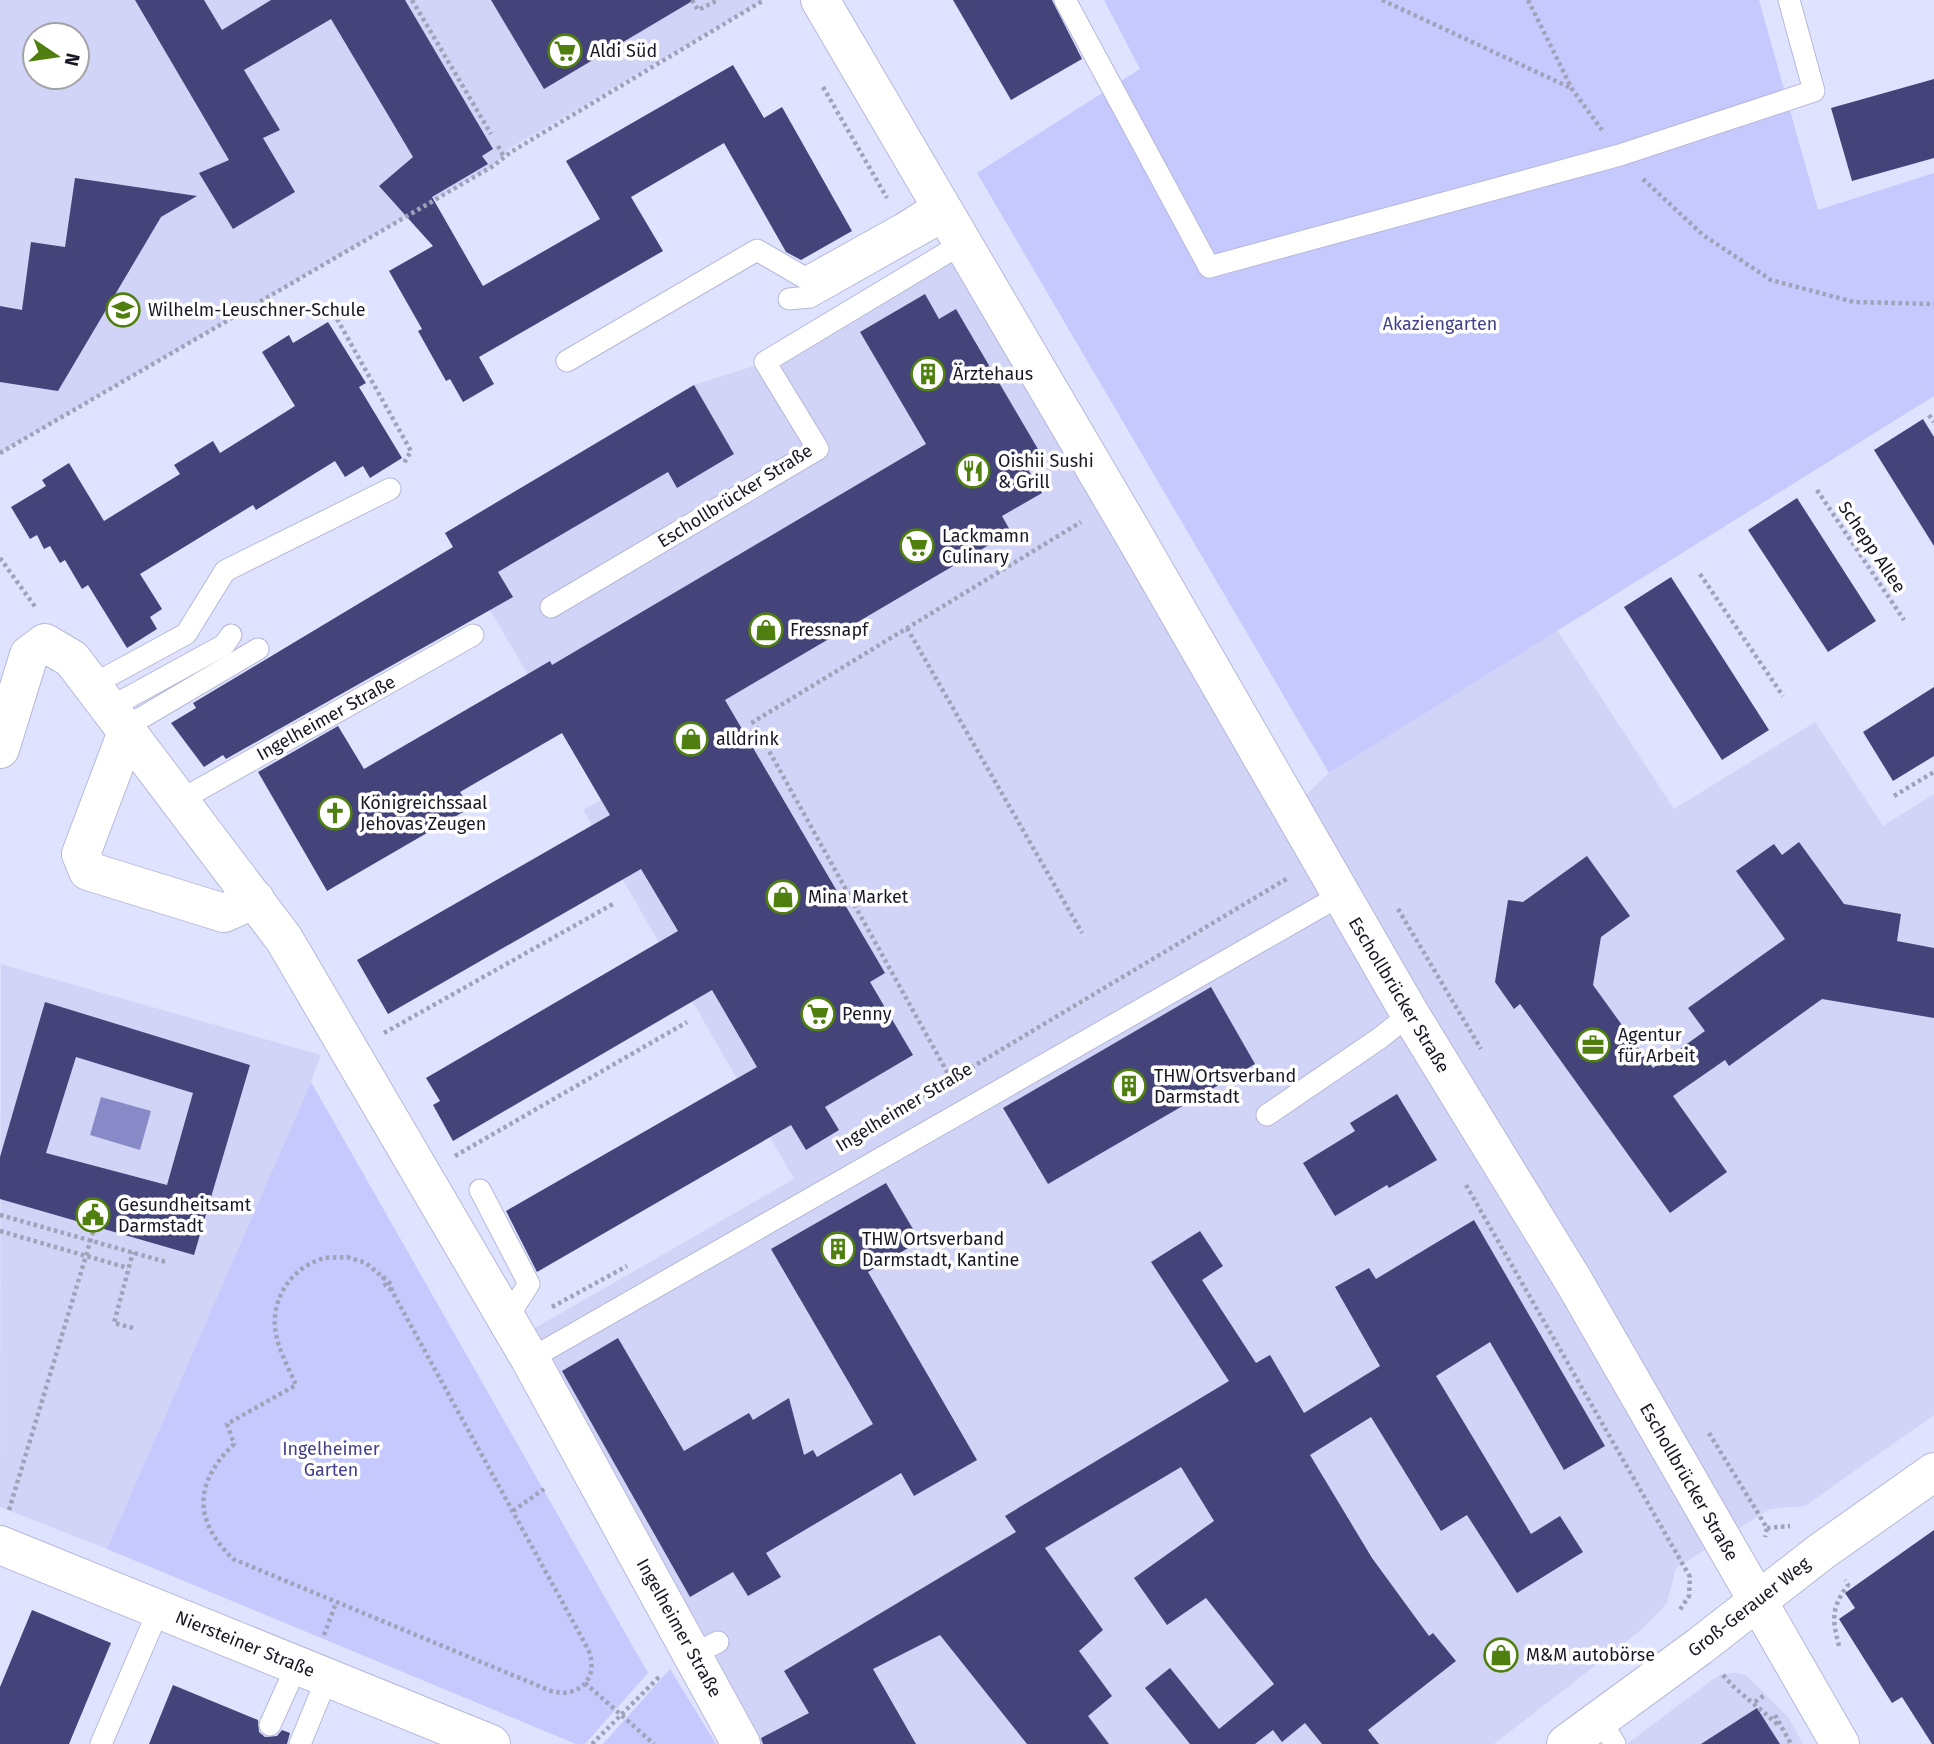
<svg xmlns="http://www.w3.org/2000/svg" width="1934" height="1744" viewBox="0 0 1934 1744" font-family="'Fira Sans',sans-serif">
  <rect width="100%" height="100%" fill="#e0e3ff"/>
  <g fill="#d1d4f6" fill-rule="evenodd">
    <path d="M0 0H764L509 149 493 166 0 453ZM35 35H77V77H35Z"/>
    <polygon points="963,243 1291,809 1329,773 1557,630 1674,809 1815,722 1883,826 1934,794 1934,1415 1805,1506 1770,1509 1676,1568 1667,1603 1641,1630 1494,1744 741,1744 516,1339 794,1179 583,810 601,800 445,533 694,385 766,362"/>
    <polygon points="1,964 321,1055 311,1082 107,1549 0,1507"/>
    <polygon points="1737,1673 1747,1676 1788,1717 1803,1744 1627,1744 1712,1680 1722,1674"/>
  </g>
  <g fill="#c6c9fd">
    <polygon points="1104,0 1759,0 1818,210 1934,173 1934,396 1329,773 977,173 1140,69"/>
    <polygon points="311,1082 648,1673 585,1744 576,1744 107,1549"/>
    <polygon points="670,1669 716,1744 603,1744"/>
  </g>
  <polygon fill="#878ac7" points="101,1097 151,1111 140,1150 90,1135"/>
  <g fill="#44447b" fill-rule="evenodd">
    <polygon points="135,0 204,0 222,30 271,0 405,0 493,149 482,156 488,164 432,197 483,286 600,219 566,161 733,65 764,118 782,107 852,231 801,260 786,252 724,143 631,197 663,251 479,357 494,384 463,402 450,379 446,381 418,331 422,329 389,271 433,246 379,186 413,157 331,19 244,70 280,130 263,138 295,192 233,229 199,173 229,160"/>
    <polygon points="491,0 694,0 544,89"/>
    <polygon points="953,0 1052,0 1082,59 1011,100"/>
    <polygon points="1934,79 1934,158 1852,181 1831,108"/>
    <polygon points="75,178 197,196 161,217 58,391 0,382 0,306 22,310 31,242 65,247"/>
    <polygon points="925,294 939,319 956,309 1042,456 1026,466 1042,493 1002,516 1011,532 725,700 885,973 870,982 913,1055 825,1107 839,1130 806,1150 791,1125 537,1272 506,1211 757,1067 712,990 453,1141 433,1105 440,1101 426,1078 678,931 641,869 388,1014 357,960 610,815 562,733 460,792 470,808 327,891 258,772 338,726 364,769 550,661 552,665 926,444 860,332"/>
    <polygon points="328,322 366,383 359,387 402,458 370,478 363,466 345,477 335,461 256,510 253,505 140,574 162,609 150,617 157,629 127,648 88,585 82,589 65,560 60,563 50,546 44,549 37,535 30,539 11,507 46,486 42,480 69,463 104,521 180,474 174,465 213,441 220,453 295,406 262,352 289,335 293,343"/>
    <polygon points="694,385 734,454 677,488 668,472 498,572 513,597 226,759 223,755 204,767 171,723 196,708 193,703 453,547 445,533"/>
    <polygon points="1923,419 1934,437 1934,546 1874,450"/>
    <polygon points="1797,498 1876,621 1828,652 1748,530"/>
    <polygon points="1671,577 1769,730 1722,760 1624,607"/>
    <polygon points="1934,687 1934,756 1893,781 1863,732"/>
    <polygon points="1799,842 1844,904 1901,914 1897,941 1934,948 1934,1018 1822,999 1729,1066 1725,1060 1673,1096 1727,1172 1670,1213 1520,1004 1514,1009 1495,982 1508,900 1523,902 1587,856 1630,916 1601,937 1593,985 1653,1068 1705,1031 1688,1008 1785,939 1736,871 1774,844 1782,855"/>
    <polygon points="1211,987 1255,1064 1048,1184 1003,1108"/>
    <path d="M45 1002 250 1065 194 1255 0 1199V1157ZM76 1057 193 1093 167 1185 46 1153Z"/>
    <polygon points="1397,1094 1437,1160 1389,1188 1387,1185 1335,1216 1303,1163 1355,1131 1350,1123"/>
    <polygon points="886,1183 920,1241 868,1272 977,1460 914,1496 901,1473 766,1553 781,1577 748,1596 733,1572 690,1597 562,1371 618,1338 684,1451 749,1413 753,1420 789,1398 804,1455 813,1450 817,1457 873,1424 771,1249"/>
    <polygon points="1474,1220 1605,1446 1564,1470 1490,1342 1436,1376 1531,1534 1560,1516 1583,1552 1517,1593 1467,1515 1441,1531 1371,1417 1310,1455 1372,1558 1429,1636 1433,1633 1456,1661 1368,1730 1379,1744 1322,1744 1305,1723 1282,1742 1273,1730 1255,1744 1190,1744 1145,1688 1170,1668 1219,1729 1274,1684 1206,1598 1167,1625 1134,1578 1214,1521 1181,1467 1045,1548 1103,1630 1079,1651 1112,1696 1088,1716 1109,1744 1027,1744 940,1635 873,1669 916,1744 763,1744 761,1738 809,1713 784,1671 1016,1532 1005,1516 1229,1381 1151,1262 1200,1231 1223,1266 1202,1280 1256,1363 1270,1355 1304,1413 1380,1366 1335,1287 1369,1268 1376,1279"/>
    <polygon points="1934,1530 1934,1744 1932,1744 1902,1697 1892,1703 1839,1619 1855,1608 1845,1593"/>
    <polygon points="32,1610 111,1643 69,1744 0,1744 0,1687"/>
    <polygon points="173,1685 258,1720 259,1732 265,1737 277,1736 282,1730 290,1733 287,1744 149,1744"/>
    <polygon points="1757,1708 1780,1744 1701,1744"/>
  </g>
  <g fill="none" stroke-linecap="round" stroke-linejoin="round">
    <defs>
      <g id="lane">
        <polyline points="1065,0 1209,267 1620,155 1814,91 1789,0"/>
        <polyline points="789,299 810,297 948,219"/>
        <polyline points="567,361 757,250 805,278 902,224 938,201"/>
        <polyline points="551,607 818,449 765,362 963,243"/>
        <polyline points="92,685 186,634 225,571 390,489"/>
        <polyline points="109,708 224,645 231,635"/>
        <polyline points="124,728 258,649"/>
        <polyline points="179,801 473,635"/>
        <polyline points="1267,1115 1380,1038 1410,1014"/>
        <polyline points="480,1190 529,1284 505,1321"/>
        <polyline points="530,1359 1341,895"/>
        <polyline points="694,1654 718,1642"/>
        <polyline points="1600,1720 1615,1744"/>
        <polyline points="270,1725 297,1665"/>
        <polyline points="101,1744 159,1609"/>
        <polyline points="300,1744 327,1678"/>
      </g>
      <g id="street">
        <polyline points="127,732 81,854 88,871 224,913 255,899"/>
        <polyline points="0,749 29,655 45,643 72,659 284,939 530,1359 741,1744"/>
        <polyline points="0,1545 491,1744"/>
      </g>
      <g id="secondary">
        <polyline points="820,0 1138,542 1410,1014 1573,1280 1840,1744"/>
        <polyline points="1566,1744 1700,1646 1822,1551 1934,1472"/>
      </g>
    </defs>
    <use href="#lane" stroke="#b5b8d9" stroke-width="23"/>
    <use href="#street" stroke="#b5b8d9" stroke-width="40"/>
    <use href="#secondary" stroke="#b5b8d9" stroke-width="40"/>
    <g stroke="#a0a2b9" stroke-width="4.5" stroke-dasharray="3.5 3.5" stroke-linecap="butt">
      <polyline points="412,0 491,134"/>
      <polyline points="692,0 698,10 718,0"/>
      <polyline points="1382,0 1571,88"/>
      <polyline points="1528,0 1572,89 1602,130"/>
      <polyline points="823,87 887,198"/>
      <polyline points="498,146 504,157"/>
      <polyline points="1643,179 1703,235 1771,280 1854,302 1934,304"/>
      <polyline points="337,319 411,451 404,463"/>
      <polyline points="1929,415 1934,422"/>
      <polyline points="0,453 493,166 511,152 764,0"/>
      <polyline points="1817,490 1904,620"/>
      <polyline points="0,558 36,608"/>
      <polyline points="1700,574 1783,696"/>
      <polyline points="907,628 1082,933"/>
      <polyline points="1894,796 1934,772"/>
      <polyline points="1398,909 1481,1049"/>
      <polyline points="384,1033 613,904"/>
      <polyline points="951,1079 753,722 1081,522"/>
      <polyline points="917,1100 1288,878"/>
      <polyline points="455,1156 687,1022"/>
      <polyline points="1466,1185 1690,1577 1689,1596 1679,1611"/>
      <polyline points="0,1215 166,1262"/>
      <polyline points="0,1231 128,1268"/>
      <path d="M347 1257 366 1263 391 1284 392 1291 588 1649C600 1677 580 1699 551 1691L233 1559C193 1520 194 1483 234 1444L227 1424 296 1385C289 1369 279 1351 276 1334 269 1300 292 1266 325 1258 332 1257 340 1258 347 1257Z"/>
      <polyline points="383,1276 386,1286 392,1291"/>
      <polyline points="552,1307 627,1266"/>
      <polyline points="133,1328 114,1323 133,1252"/>
      <polyline points="1709,1433 1767,1528 1765,1537"/>
      <polyline points="9,1510 95,1226"/>
      <polyline points="513,1511 544,1489"/>
      <polyline points="1767,1528 1790,1526"/>
      <polyline points="324,1635 336,1603"/>
      <path d="M1839 1646C1832 1619 1831 1608 1848 1585L1845 1580"/>
      <path d="M1723 1675C1739 1694 1759 1707 1778 1725"/>
      <polyline points="585,1683 654,1744"/>
      <polyline points="1755,1702 1766,1694"/>
      <polyline points="1775,1715 1791,1744"/>
      <polyline points="592,1744 661,1675"/>
    </g>
    <use href="#lane" stroke="#fff" stroke-width="21"/>
    <use href="#street" stroke="#fff" stroke-width="38"/>
    <use href="#secondary" stroke="#fff" stroke-width="38"/>
  </g>
  <defs>
    <symbol id="supermarket-ring" viewBox="-11 -11 22 22"><circle r="9.5" fill="#fff" stroke="#4f7f0e" stroke-width="1.5"/><path d="M-6-5.5h2.5l.6 2H6L4.5 2H-2.5L-4.4-4H-6ZM-1.5 3.2a1.3 1.3 0 1 0 .1 0ZM3 3.2a1.3 1.3 0 1 0 .1 0Z" fill="#4f7f0e"/></symbol>
    <symbol id="school-ring" viewBox="-11 -11 22 22"><circle r="9.5" fill="#fff" stroke="#4f7f0e" stroke-width="1.5"/><path d="M0-5L7-2L0 1L-7-2ZM-4 1L0 2.5L4 1V4Q0 6-4 4Z" fill="#4f7f0e"/></symbol>
    <symbol id="building-ring" viewBox="-11 -11 22 22"><circle r="9.5" fill="#fff" stroke="#4f7f0e" stroke-width="1.5"/><path d="M-4-6H4V6H1V3H-1V6H-4ZM-2.5-4.3h1.7v1.8h-1.7ZM.8-4.3h1.7v1.8H.8ZM-2.5-1h1.7V.8h-1.7ZM.8-1h1.7V.8H.8Z" fill="#4f7f0e"/></symbol>
    <symbol id="restaurant-ring" viewBox="-11 -11 22 22"><circle r="9.5" fill="#fff" stroke="#4f7f0e" stroke-width="1.5"/><path d="M-5-6h1v4h1v-4h1v4h1v-4h1v5L-1.5 .5V6h-2V.5L-5-1ZM5-6V6H3V1.5H1.5Q1.5-4 5-6Z" fill="#4f7f0e"/></symbol>
    <symbol id="shop-ring" viewBox="-11 -11 22 22"><circle r="9.5" fill="#fff" stroke="#4f7f0e" stroke-width="1.5"/><path d="M-5-2.5h2.3a2.7 3.5 0 0 1 5.4 0H5L5.5 6h-11ZM-1.5-2.5h3a1.5 2.3 0 0 0-3 0Z" fill="#4f7f0e"/></symbol>
    <symbol id="church-ring" viewBox="-11 -11 22 22"><circle r="9.5" fill="#fff" stroke="#4f7f0e" stroke-width="1.5"/><path d="M-1.2-6h2.4v3.5h3.3v2.4h-3.3V6h-2.4V-.1h-3.3v-2.4h3.3Z" fill="#4f7f0e"/></symbol>
    <symbol id="office-ring" viewBox="-11 -11 22 22"><circle r="9.5" fill="#fff" stroke="#4f7f0e" stroke-width="1.5"/><path d="M-6-3h4V-5.5h4V-3h4V5H-6ZM-1-4.5V-3h2v-1.5ZM-6 0V1H6V0Z" fill="#4f7f0e"/></symbol>
    <symbol id="civic-ring" viewBox="-11 -11 22 22"><circle r="9.5" fill="#fff" stroke="#4f7f0e" stroke-width="1.5"/><path d="M-.6-6.5H3V-4.5H.6V-3L4-1V1h2V6H-6V1h2V-1L-.6-3ZM-1.2 2.5V6h2.4V2.5Z" fill="#4f7f0e"/></symbol>
  </defs>
  <g fill-rule="evenodd">
    <use href="#supermarket-ring" x="546" y="32" width="38" height="38"/>
    <use href="#school-ring" x="104" y="291" width="38" height="38"/>
    <use href="#building-ring" x="909" y="355" width="38" height="38"/>
    <use href="#restaurant-ring" x="954" y="452" width="38" height="38"/>
    <use href="#supermarket-ring" x="898" y="527" width="38" height="38"/>
    <use href="#shop-ring" x="747" y="611" width="38" height="38"/>
    <use href="#shop-ring" x="672" y="720" width="38" height="38"/>
    <use href="#church-ring" x="316" y="794" width="38" height="38"/>
    <use href="#shop-ring" x="764" y="878" width="38" height="38"/>
    <use href="#supermarket-ring" x="799" y="995" width="38" height="38"/>
    <use href="#office-ring" x="1574" y="1026" width="38" height="38"/>
    <use href="#building-ring" x="1110" y="1067" width="38" height="38"/>
    <use href="#civic-ring" x="74" y="1196" width="38" height="38"/>
    <use href="#building-ring" x="819" y="1230" width="38" height="38"/>
    <use href="#shop-ring" x="1482" y="1636" width="38" height="38"/>
  </g>
  <g text-anchor="middle" stroke-width="7" stroke-linejoin="round" paint-order="stroke">
    <g font-size="18" fill="#171824" stroke="#fff" text-anchor="start">
      <text x="590" y="57">Aldi Süd</text>
      <text x="148" y="316">Wilhelm-Leuschner-Schule</text>
      <text x="953" y="380">Ärztehaus</text>
      <text x="998" y="467">Oishii Sushi<tspan x="998" dy="21">&amp; Grill</tspan></text>
      <text x="942" y="542">Lackmamn<tspan x="942" dy="21">Culinary</tspan></text>
      <text x="790" y="636">Fressnapf</text>
      <text x="716" y="745">alldrink</text>
      <text x="360" y="809">Königreichssaal<tspan x="360" dy="21">Jehovas Zeugen</tspan></text>
      <text x="808" y="903">Mina Market</text>
      <text x="842" y="1020">Penny</text>
      <text x="1618" y="1041">Agentur<tspan x="1618" dy="21">für Arbeit</tspan></text>
      <text x="1154" y="1082">THW Ortsverband<tspan x="1154" dy="21">Darmstadt</tspan></text>
      <text x="118" y="1211">Gesundheitsamt<tspan x="118" dy="21">Darmstadt</tspan></text>
      <text x="862" y="1245">THW Ortsverband<tspan x="862" dy="21">Darmstadt, Kantine</tspan></text>
      <text x="1526" y="1661">M&amp;M autobörse</text>
    </g>
    <g font-size="18" fill="#43408b" stroke="#fff">
      <text x="1440" y="330">Akaziengarten</text>
      <text x="331" y="1455">Ingelheimer<tspan x="331" dy="21">Garten</tspan></text>
    </g>
    <g font-size="18" fill="#171824" stroke="#fff">
      <text transform="translate(735 496) rotate(-32)" y="6">Eschollbrücker Straße</text>
      <text transform="translate(1872 547) rotate(56)" y="6">Schepp Allee</text>
      <text transform="translate(326 718) rotate(-29)" y="6">Ingelheimer Straße</text>
      <text transform="translate(1399 995) rotate(59)" y="6">Eschollbrücker Straße</text>
      <text transform="translate(904 1107) rotate(-31)" y="6">Ingelheimer Straße</text>
      <text transform="translate(1689 1482) rotate(60)" y="6">Eschollbrücker Straße</text>
      <text transform="translate(1749 1607) rotate(-38)" y="6">Groß-Gerauer Weg</text>
      <text transform="translate(679 1628) rotate(61)" y="6">Ingelheimer Straße</text>
      <text transform="translate(245 1644) rotate(22)" y="6">Niersteiner Straße</text>
    </g>
  </g>
  <g transform="translate(56 56) rotate(103)"><circle r="33" fill="#ffffff" stroke="#a2a3a7" stroke-width="2"/>
  <path d="M0-5L12 26L0 18L-12 26Z" fill="#4f7f0e"/>
  <text y="-10" font-size="19" font-weight="bold" text-anchor="middle" fill="#171824">N</text>
  </g>
</svg>
